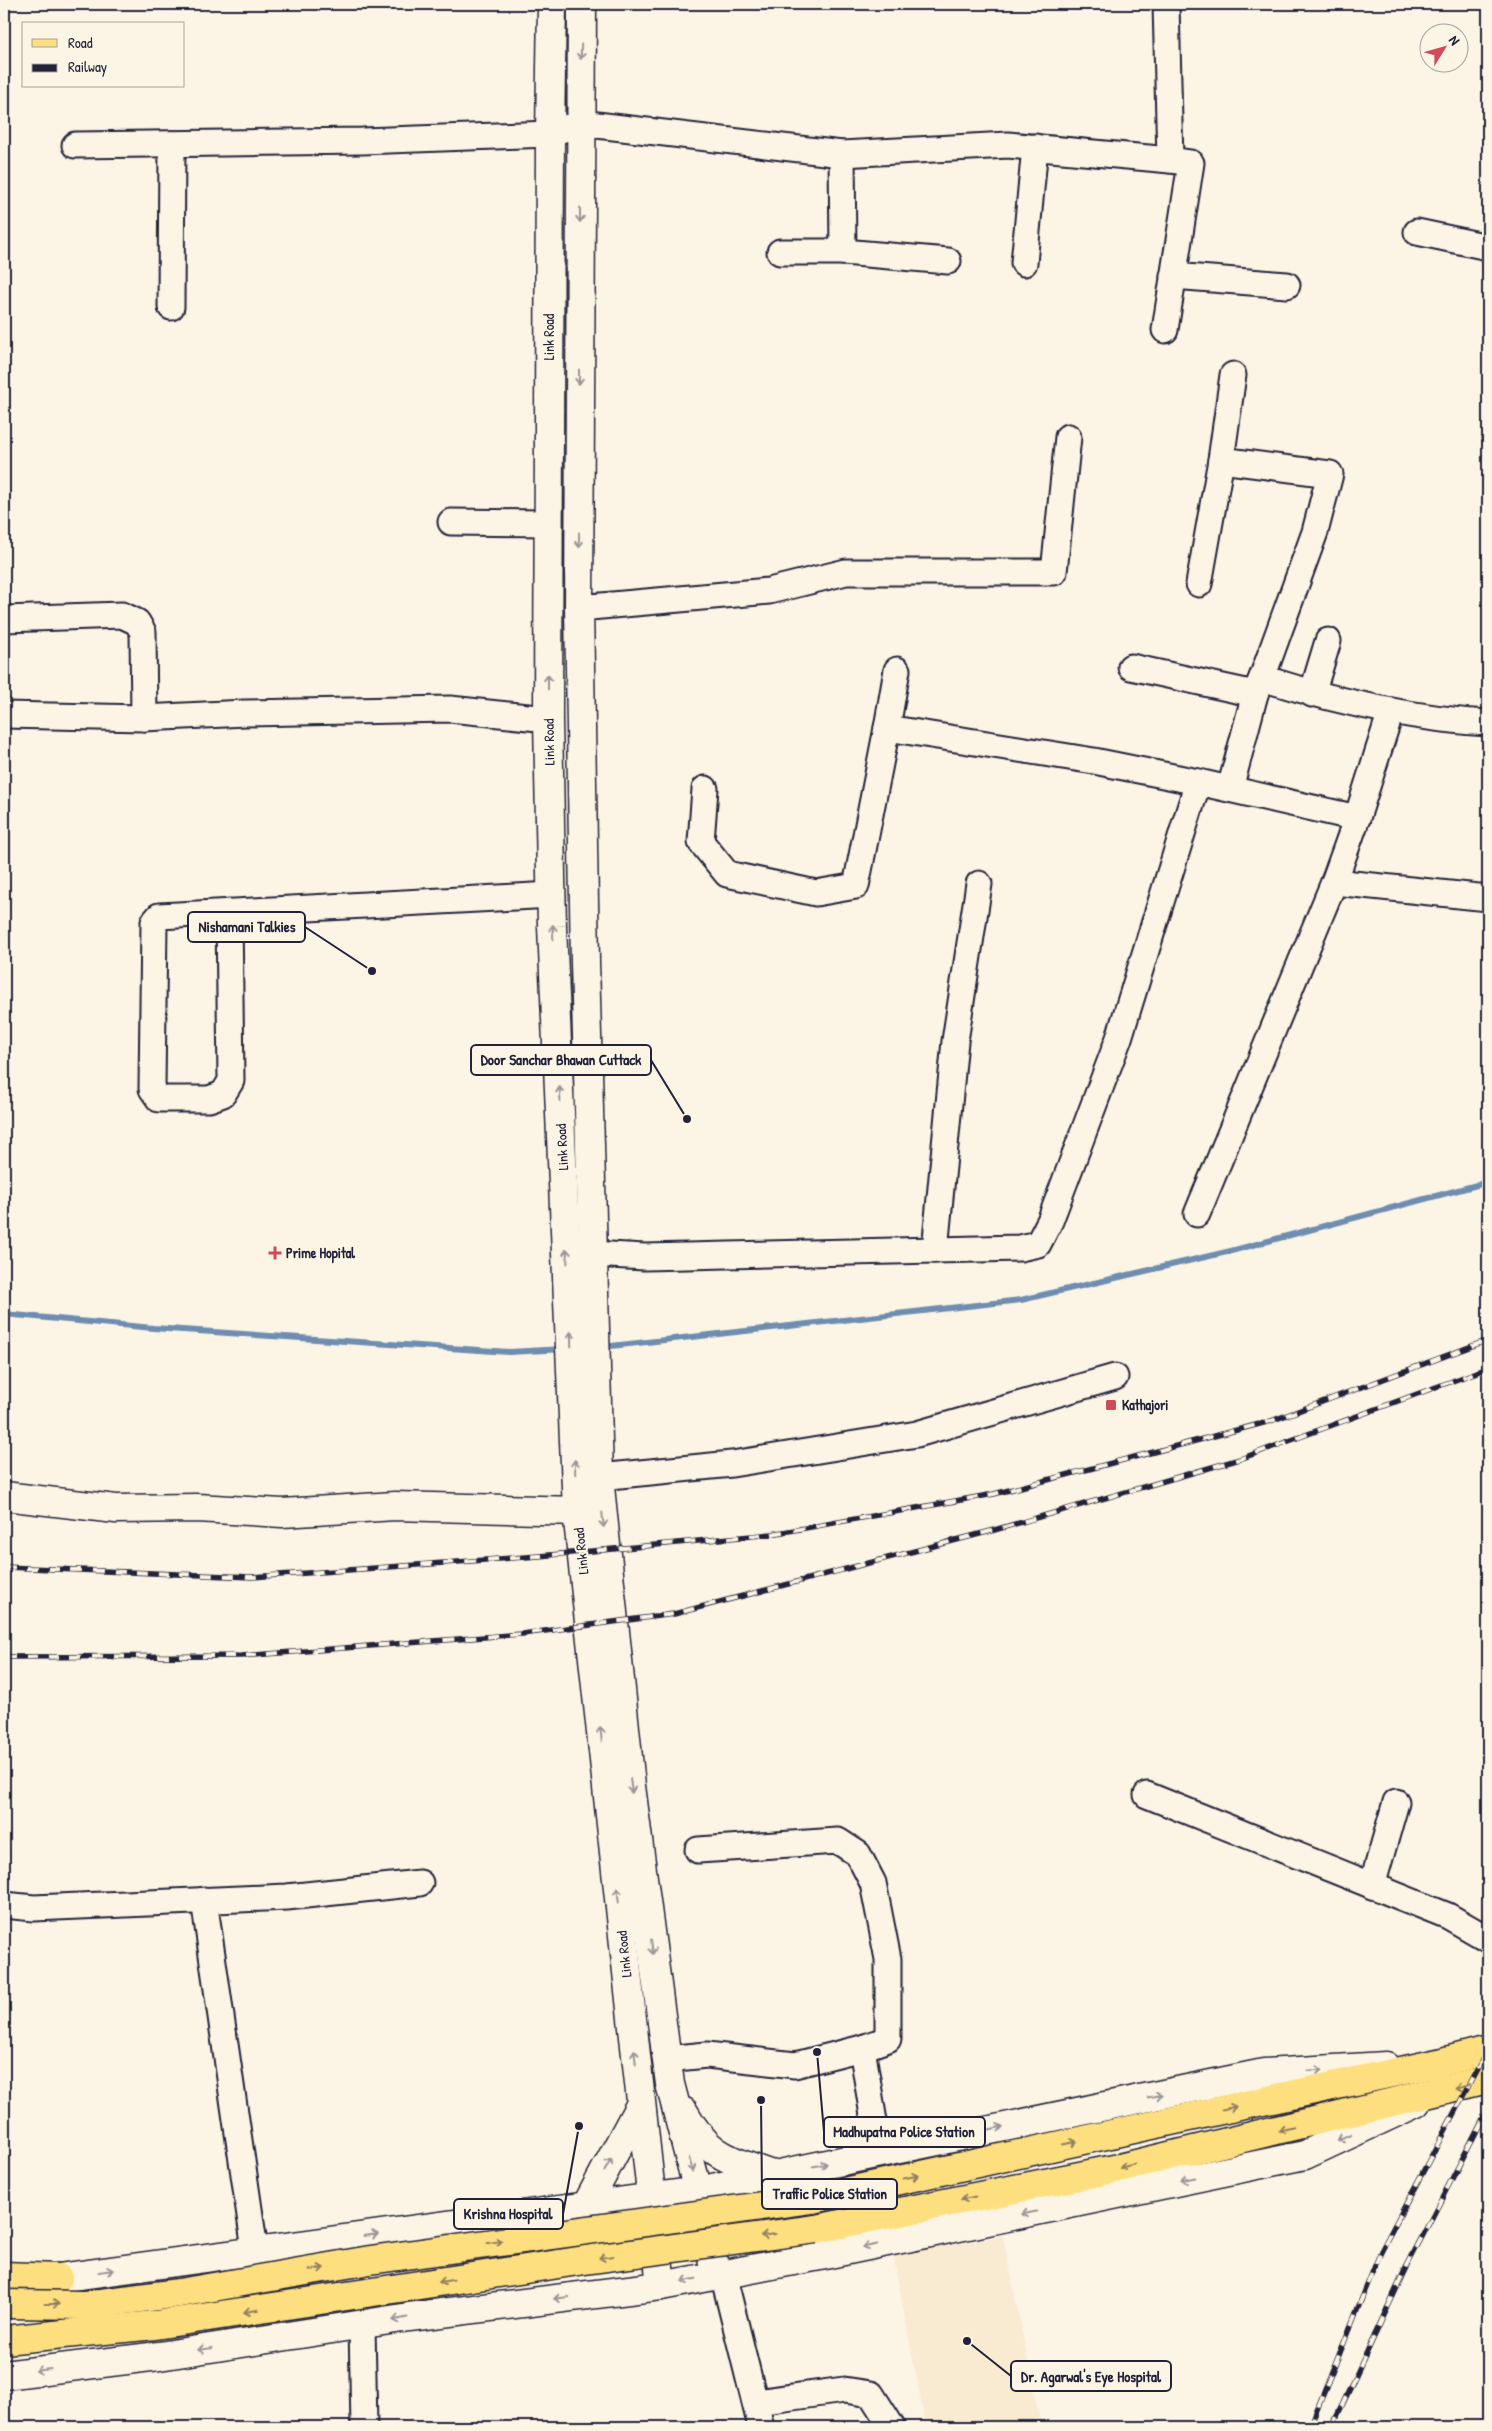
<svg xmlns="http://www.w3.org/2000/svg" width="1492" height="2431" viewBox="0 0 1492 2431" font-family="'Patrick Hand',sans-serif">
  <rect width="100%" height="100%" fill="#fcf5e5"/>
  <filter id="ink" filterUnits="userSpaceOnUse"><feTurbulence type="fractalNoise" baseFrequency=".02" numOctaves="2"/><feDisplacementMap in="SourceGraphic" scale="10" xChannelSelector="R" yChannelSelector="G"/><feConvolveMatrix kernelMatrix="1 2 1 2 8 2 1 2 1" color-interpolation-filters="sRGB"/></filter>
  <g filter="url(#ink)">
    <polygon fill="#f9ead2" points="1003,2236 1041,2427 926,2427 893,2255"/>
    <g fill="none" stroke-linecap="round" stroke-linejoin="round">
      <g stroke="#6e8db1" stroke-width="6">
        <polyline points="4,1314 153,1328 509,1352 564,1349"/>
        <polyline points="602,1347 1021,1300 1231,1251 1488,1182"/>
      </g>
      <defs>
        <g id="minor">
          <polyline points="75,145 362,141 550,134 580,123 842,154 1008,145 1170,160 1166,4"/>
          <polyline points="842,154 843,252 948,261"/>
          <polyline points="1417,232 1488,247"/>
          <polyline points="780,252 843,252"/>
          <polyline points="1024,263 1035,147"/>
          <polyline points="1173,276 1287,285"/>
          <polyline points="171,307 172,144"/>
          <polyline points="1165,330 1191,163 1170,160"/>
          <path d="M1233 375 1221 460 1330 474 1315 532 1262 678C1335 701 1412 719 1488 723"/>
          <polyline points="451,522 548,523"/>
          <polyline points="1199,584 1221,460"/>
          <polyline points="579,608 769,591 846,572 1054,572 1068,437"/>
          <polyline points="4,619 122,615 137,622 143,632 144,718"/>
          <polyline points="1131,667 1255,694 1262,678"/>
          <polyline points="897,670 887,728 1094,761 1198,782"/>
          <polyline points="1312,694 1328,641"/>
          <polyline points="4,715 144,718 245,713 450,709 548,719"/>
          <polyline points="705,789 701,842 727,874 816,893 856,886 887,728"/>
          <polyline points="1230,789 1255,694"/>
          <polyline points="1357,818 1391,711"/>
          <polyline points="1334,882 1488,898"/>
          <polyline points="229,912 231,1081 223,1094 209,1099 159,1099 152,1089 154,922 159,916 552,895"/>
          <polyline points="935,1250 955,1041 979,884"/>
          <polyline points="592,1254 645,1257 1020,1248 1038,1244 1050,1221 1119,1038 1198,782 1357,818 1334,882 1197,1214"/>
          <polyline points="599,1477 732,1464 917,1434 1115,1377"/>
          <polyline points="1147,1795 1448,1916 1488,1939"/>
          <polyline points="698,1850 838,1841 858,1854 873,1883 888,1959 888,2039 862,2048"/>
          <polyline points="1372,1886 1396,1802"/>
          <polyline points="204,1900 255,2250"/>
          <polyline points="4,1905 34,1908 287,1897 420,1883"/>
          <polyline points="666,2059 707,2055 795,2065 862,2048 879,2152"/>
          <polyline points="723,2274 761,2427"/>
          <polyline points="362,2326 364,2427"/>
          <polyline points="756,2402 844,2390 871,2394 892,2427"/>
        </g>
        <polyline id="tertiary" points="4,1496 116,1509 197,1508 282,1513 395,1506 577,1511"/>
        <g id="secondary">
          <polyline points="552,4 550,134 548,719 552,926 577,1511 661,2286"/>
          <polyline points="582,4 579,608 585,962 599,1477 631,1786 670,2084 698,2191 716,2276"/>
          <path d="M684 2112C709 2157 726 2158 772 2175"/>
          <polyline points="585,2208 640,2105"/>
          <polyline points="58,2278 698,2191 1264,2073 1386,2066"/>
          <polyline points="4,2375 159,2356 409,2317 661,2286 820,2256 1305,2155 1416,2103"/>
        </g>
        <polyline id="primary" points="4,2276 58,2278"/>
        <g id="trunk">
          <polyline points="812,2199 1438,2063 1488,2050"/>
          <polyline points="816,2229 1119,2168 1488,2079"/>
          <polyline points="4,2301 58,2278"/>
        </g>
      </defs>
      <use href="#minor" stroke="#22223b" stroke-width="29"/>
      <use href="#tertiary" stroke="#22223b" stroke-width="31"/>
      <use href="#secondary" stroke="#22223b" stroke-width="31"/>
      <use href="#primary" stroke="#22223b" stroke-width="31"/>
      <use href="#trunk" stroke="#22223b" stroke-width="31"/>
      <use href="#minor" stroke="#fcf5e5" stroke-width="25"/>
      <use href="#tertiary" stroke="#fcf5e5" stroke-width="28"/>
      <use href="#secondary" stroke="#fcf5e5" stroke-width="28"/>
      <use href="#primary" stroke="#fedf80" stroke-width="28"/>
      <use href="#trunk" stroke="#fedf80" stroke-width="28"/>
      <defs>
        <g id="rail">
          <polyline points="4,1567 252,1577 539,1556 772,1534 994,1494 1271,1421 1488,1340"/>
          <polyline points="4,1657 241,1656 522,1634 674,1614 991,1531 1240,1459 1488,1368"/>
          <polyline points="1310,2427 1381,2251 1488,2049"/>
          <polyline points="1332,2427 1407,2266 1488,2109"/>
        </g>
      </defs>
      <use href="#rail" stroke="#22223b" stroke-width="5.5"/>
      <use href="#rail" stroke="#fcf5e5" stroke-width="4" stroke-dasharray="11" stroke-linecap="butt"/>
      <defs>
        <g id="trunk-bridge">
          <polyline points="4,2304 85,2305 179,2293 370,2260 812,2199"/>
          <polyline points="4,2340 155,2325 585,2260 816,2229"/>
        </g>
      </defs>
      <use href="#trunk-bridge" stroke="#22223b" stroke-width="31" stroke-linecap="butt"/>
      <use href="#trunk-bridge" stroke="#fedf80" stroke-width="28"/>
    </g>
    <defs><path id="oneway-shaft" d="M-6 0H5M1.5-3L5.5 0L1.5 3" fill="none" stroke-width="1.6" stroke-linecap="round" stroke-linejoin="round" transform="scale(1.25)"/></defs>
    <g stroke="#9a9698">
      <use href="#oneway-shaft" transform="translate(581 52) rotate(91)"/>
      <use href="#oneway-shaft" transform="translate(580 215) rotate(90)"/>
      <use href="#oneway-shaft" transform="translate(579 377) rotate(90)"/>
      <use href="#oneway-shaft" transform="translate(579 540) rotate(90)"/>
      <use href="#oneway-shaft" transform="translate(548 682) rotate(-90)"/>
      <use href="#oneway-shaft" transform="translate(553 932) rotate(-92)"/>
      <use href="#oneway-shaft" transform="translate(560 1094) rotate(-93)"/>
      <use href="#oneway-shaft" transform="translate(567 1256) rotate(-93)"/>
      <use href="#oneway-shaft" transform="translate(571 1339) rotate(-92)"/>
      <use href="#oneway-shaft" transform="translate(575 1467) rotate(-92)"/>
      <use href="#oneway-shaft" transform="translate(603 1520) rotate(84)"/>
      <use href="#oneway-shaft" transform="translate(601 1734) rotate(-96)"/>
      <use href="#oneway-shaft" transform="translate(631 1786) rotate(83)"/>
      <use href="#oneway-shaft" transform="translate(618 1895) rotate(-96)"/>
      <use href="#oneway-shaft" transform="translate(652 1947) rotate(83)"/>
      <use href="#oneway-shaft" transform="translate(635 2057) rotate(-96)"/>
      <use href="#oneway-shaft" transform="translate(1315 2070) rotate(-3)"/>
      <use href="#oneway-shaft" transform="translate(1155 2096) rotate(-11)"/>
      <use href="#oneway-shaft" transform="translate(996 2128) rotate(-11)"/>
      <use href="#oneway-shaft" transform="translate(1344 2137) rotate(155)"/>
      <use href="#oneway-shaft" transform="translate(608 2165) rotate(-61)"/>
      <use href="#oneway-shaft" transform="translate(691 2165) rotate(75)"/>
      <use href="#oneway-shaft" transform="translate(820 2165) rotate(-12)"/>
      <use href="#oneway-shaft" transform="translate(1188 2179) rotate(168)"/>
      <use href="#oneway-shaft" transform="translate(1029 2213) rotate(168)"/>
      <use href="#oneway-shaft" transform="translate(371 2235) rotate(-7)"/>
      <use href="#oneway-shaft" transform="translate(870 2246) rotate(168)"/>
      <use href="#oneway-shaft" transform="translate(106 2271) rotate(-8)"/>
      <use href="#oneway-shaft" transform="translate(689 2280) rotate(170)"/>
      <use href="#oneway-shaft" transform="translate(561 2298) rotate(173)"/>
      <use href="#oneway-shaft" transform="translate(400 2319) rotate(169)"/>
      <use href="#oneway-shaft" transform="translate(205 2349) rotate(172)"/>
      <use href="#oneway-shaft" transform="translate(43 2370) rotate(173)"/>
    </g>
    <g stroke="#90805e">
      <use href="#oneway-shaft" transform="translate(1462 2087) rotate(165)"/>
      <use href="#oneway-shaft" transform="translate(1229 2108) rotate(-12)"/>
      <use href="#oneway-shaft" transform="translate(1286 2129) rotate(167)"/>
      <use href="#oneway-shaft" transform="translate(1070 2143) rotate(-12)"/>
      <use href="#oneway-shaft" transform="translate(1127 2166) rotate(167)"/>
      <use href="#oneway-shaft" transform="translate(911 2177) rotate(-12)"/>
      <use href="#oneway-shaft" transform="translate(968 2198) rotate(169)"/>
      <use href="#oneway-shaft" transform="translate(768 2235) rotate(172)"/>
      <use href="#oneway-shaft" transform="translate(495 2242) rotate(-8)"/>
      <use href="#oneway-shaft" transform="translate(606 2257) rotate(172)"/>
      <use href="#oneway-shaft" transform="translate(317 2269) rotate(-10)"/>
      <use href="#oneway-shaft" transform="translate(446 2281) rotate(171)"/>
      <use href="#oneway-shaft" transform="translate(52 2304)"/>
      <use href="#oneway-shaft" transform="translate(251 2311) rotate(171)"/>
    </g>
  </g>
  <g fill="#d1495b" stroke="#fcf5e5" stroke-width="2">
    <path d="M272.5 1245.5h5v5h5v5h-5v5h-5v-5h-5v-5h5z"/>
    <rect x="1105" y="1399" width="12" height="12" rx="2.5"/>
  </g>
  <g text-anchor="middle" stroke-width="4" stroke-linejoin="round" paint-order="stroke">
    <g font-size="14" fill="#22223b" stroke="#fcf5e5">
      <text transform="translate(549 337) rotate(-90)" y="5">Link Road</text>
      <text transform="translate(549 742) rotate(-91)" y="5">Link Road</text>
      <text transform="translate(562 1147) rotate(-93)" y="5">Link Road</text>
      <text transform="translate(581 1551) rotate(-96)" y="5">Link Road</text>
      <text transform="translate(624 1954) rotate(-96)" y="5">Link Road</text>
    </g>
    <g font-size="14" font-weight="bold" fill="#22223b" stroke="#fcf5e5" text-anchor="start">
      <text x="286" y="1258">Prime Hopital</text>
      <text x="1122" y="1410">Kathajori</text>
    </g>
  </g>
  <path fill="none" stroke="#22223b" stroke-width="2" d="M372 971L305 927M687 1119L651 1060M817 2052L824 2132M761 2100L762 2194M579 2126L563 2214M967 2341L1011 2376"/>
  <g fill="#22223b" stroke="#fcf5e5" stroke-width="2">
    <circle cx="372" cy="971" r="5"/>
    <circle cx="687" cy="1119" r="5"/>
    <circle cx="817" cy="2052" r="5"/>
    <circle cx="761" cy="2100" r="5"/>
    <circle cx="579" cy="2126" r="5"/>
    <circle cx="967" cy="2341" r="5"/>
  </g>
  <g fill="#fcf5e5" stroke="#22223b" stroke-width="2">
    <rect x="188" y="912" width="117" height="30" rx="5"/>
    <rect x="471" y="1045" width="180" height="30" rx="5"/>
    <rect x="824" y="2117" width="161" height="30" rx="5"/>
    <rect x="762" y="2179" width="135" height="30" rx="5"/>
    <rect x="454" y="2199" width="109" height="30" rx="5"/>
    <rect x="1011" y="2361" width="160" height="30" rx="5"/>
  </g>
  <g font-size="15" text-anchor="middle" font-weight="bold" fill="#22223b">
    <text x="247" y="932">Nishamani Talkies</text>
    <text x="561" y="1065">Door Sanchar Bhawan Cuttack</text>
    <text x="904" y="2137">Madhupatna Police Station</text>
    <text x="830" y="2199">Traffic Police Station</text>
    <text x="508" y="2219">Krishna Hospital</text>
    <text x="1091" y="2382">Dr. Agarwal's Eye Hospital</text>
  </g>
  <rect width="1492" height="2431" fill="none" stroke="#fcf5e5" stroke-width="20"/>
  <rect x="10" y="10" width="1472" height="2411" fill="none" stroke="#22223b" stroke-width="2" filter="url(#ink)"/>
  <rect x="22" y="22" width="162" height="65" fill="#fcf5e5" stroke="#a5a1a1"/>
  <rect x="32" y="39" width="25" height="8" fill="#fedf80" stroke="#a5a1a1"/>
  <text x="68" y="48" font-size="15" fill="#22223b">Road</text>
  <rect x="32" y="64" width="25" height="8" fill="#22223b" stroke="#a5a1a1"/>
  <text x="68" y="72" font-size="15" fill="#22223b">Railway</text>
  <g transform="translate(1444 48) rotate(53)"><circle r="24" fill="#fcf5e5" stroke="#a5a1a1"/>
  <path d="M0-4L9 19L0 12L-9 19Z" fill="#d1495b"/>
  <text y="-8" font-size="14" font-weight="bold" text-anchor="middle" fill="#22223b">N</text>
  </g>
</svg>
